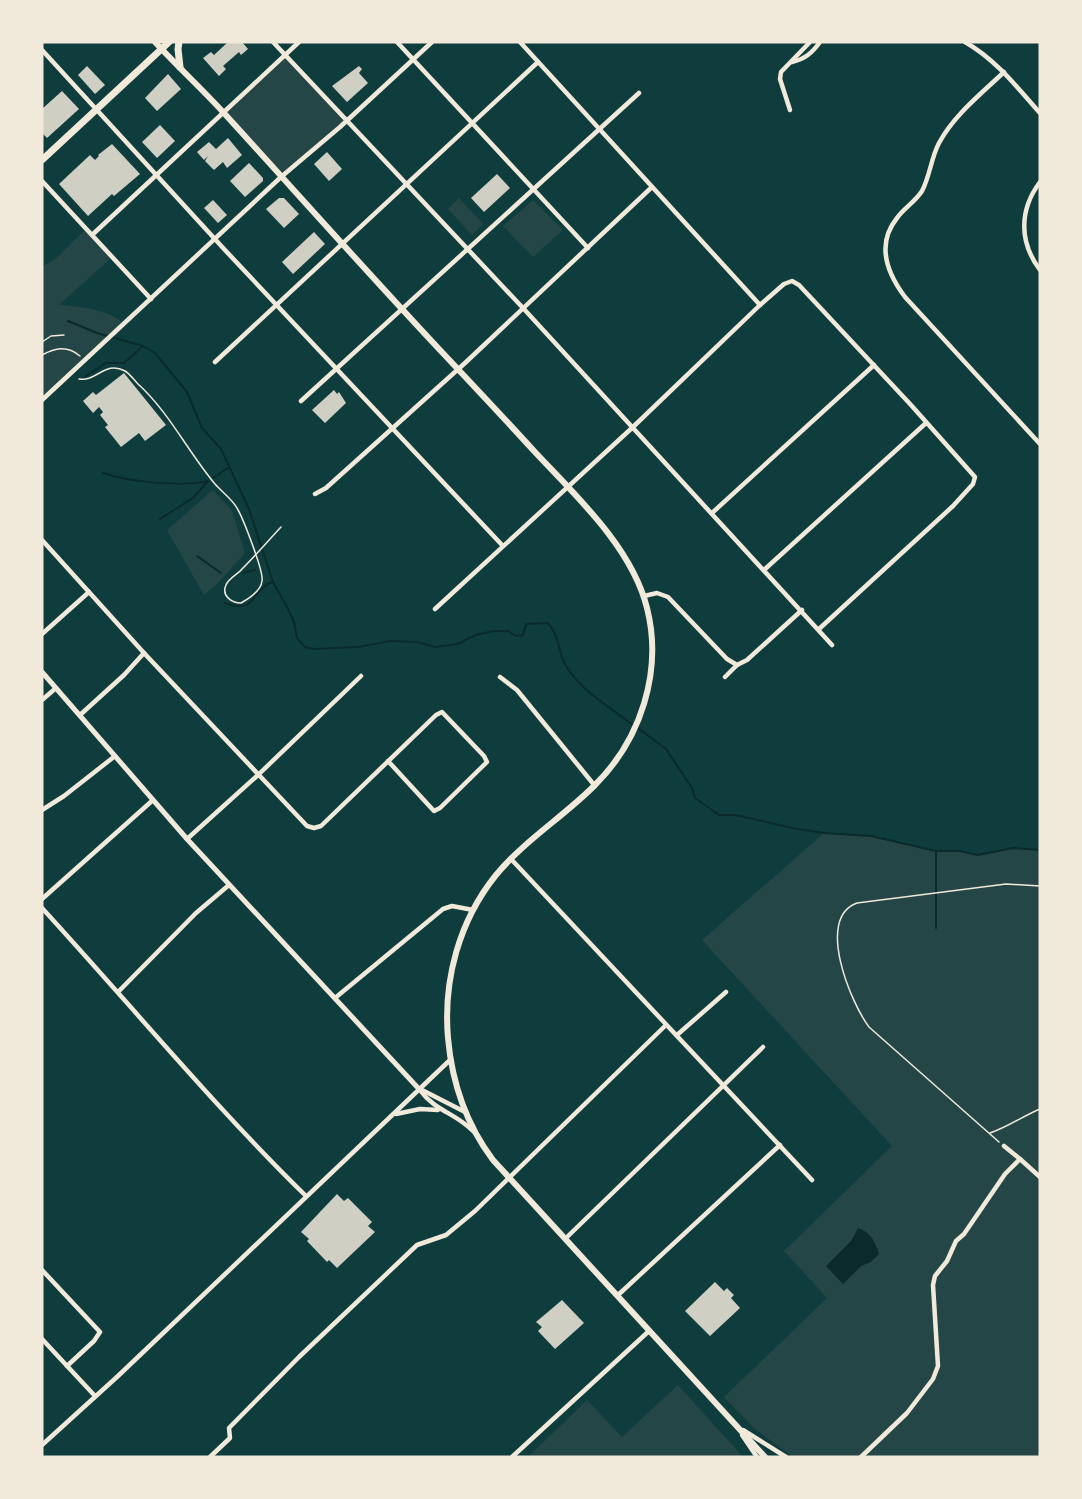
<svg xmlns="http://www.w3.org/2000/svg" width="1082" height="1499" viewBox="0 0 1082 1499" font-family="'Public Sans',sans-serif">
  <rect width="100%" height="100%" fill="#0f3d3e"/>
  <g fill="#244646">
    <polygon points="285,55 347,121 281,177 223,112"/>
    <polygon points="459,198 483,224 472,235 448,209"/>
    <polygon points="533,200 563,230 533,257 503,226"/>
    <path d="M86 229 112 257 59 305C78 306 111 310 124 324L42 401V267L55 259Z"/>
    <polygon points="213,490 232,511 245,553 218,583 204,595 167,530"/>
    <polygon points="824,833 871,836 936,851 960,851 978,855 1013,848 1040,850 1040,1457 793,1457 755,1429 724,1397 827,1298 784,1251 892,1146 702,940"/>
    <polygon points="678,1385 743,1457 528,1457 587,1400 622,1437"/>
  </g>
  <path fill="#0a2a2b" d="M858 1228C870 1232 876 1242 879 1254L871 1262 861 1266 843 1284 826 1266 851 1241Z"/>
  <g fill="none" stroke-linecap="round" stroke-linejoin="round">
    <g stroke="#0a2a2b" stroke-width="2">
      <path d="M68 321 97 333 143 346 155 353 187 392 202 428 221 449 249 509 273 582 286 605 294 622 297 638 305 647 314 649 357 647 391 641 417 642 435 647 457 644 476 635 493 631H508L516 636 523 635 526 624 548 623C559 635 558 652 566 666 581 691 610 707 633 725"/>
      <polyline points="86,376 106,363 124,363 142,347"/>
      <path d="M103 473C130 482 181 487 208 481"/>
      <polyline points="213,478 228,468"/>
      <polyline points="160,519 193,498 207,482"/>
      <polyline points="197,556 221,573"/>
      <polyline points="243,573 255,570"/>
      <path d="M225 603C257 615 251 590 272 582"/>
      <polyline points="638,728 666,749 692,788 695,798 719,815 736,815 792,828 824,833 871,836 936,851 960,851 978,855 1013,848 1040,850"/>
      <polyline points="936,928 936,851"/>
    </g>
  </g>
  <g fill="#cfcfc3">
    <polygon points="228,42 242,42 248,49 241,55 239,52 223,66 226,69 219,76 203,58 211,52 214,55"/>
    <polygon points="87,66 105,85 95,94 78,75"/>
    <polygon points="359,66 362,69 359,73 368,83 347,102 332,86"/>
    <polygon points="168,74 181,89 157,111 145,98"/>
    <polygon points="62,91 79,109 47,138 42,133 42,109"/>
    <polygon points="160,125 175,141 157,158 142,142"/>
    <polygon points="228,138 242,155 227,168 223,162 214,170 205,161 208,156 204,160 197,152 209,142 216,149"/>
    <polygon points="112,144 140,174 114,196 112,194 88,216 59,184 90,155 95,160 99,156 98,155"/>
    <polygon points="327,152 342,169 329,181 314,164"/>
    <polygon points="249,163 263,178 263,181 245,197 230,181"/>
    <polygon points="497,174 510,188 484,212 471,198"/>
    <polygon points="279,198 284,198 299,214 284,228 266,209"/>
    <polygon points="213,200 227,215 218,223 204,208"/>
    <polygon points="314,232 325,244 293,274 282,262"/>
    <polygon points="124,373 166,425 145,441 139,433 121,447 105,427 108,425 100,415 103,412 99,407 93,413 83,401 93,392 96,395"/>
    <polygon points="334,390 337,394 339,392 346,403 325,423 312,410"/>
    <polygon points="337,1194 344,1201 348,1198 372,1222 368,1226 375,1232 337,1268 329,1260 327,1262 307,1241 309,1239 301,1232"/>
    <polygon points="715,1282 724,1291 727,1288 734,1295 731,1298 740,1308 710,1336 685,1311"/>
    <polygon points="562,1300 584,1323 555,1349 538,1331 542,1327 536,1322"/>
  </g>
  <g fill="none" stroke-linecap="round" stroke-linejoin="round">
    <g stroke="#f1e9da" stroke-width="1.5">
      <polyline points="42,342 51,336 64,335"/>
      <path d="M42 355C55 348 67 345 80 356"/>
      <path d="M79 379C97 382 105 360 125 371 130 374 133 379 138 384 169 412 188 452 215 484 222 492 232 499 237 508 243 518 264 572 262 581 261 591 250 598 241 603 232 603 221 596 226 585 228 579 238 574 242 569 256 555 268 541 281 527"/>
      <path d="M990 1133C1008 1127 1023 1116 1040 1109"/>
      <path d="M999 1142 869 1027C851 1003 815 918 857 903L1006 884 1040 886"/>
    </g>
    <g stroke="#f1e9da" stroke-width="4.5">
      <polyline points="273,42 523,308 832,645"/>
      <polyline points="397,42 588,248"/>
      <polyline points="520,42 760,305"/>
      <path d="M965 42C995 59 1017 87 1040 113"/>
      <polyline points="42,50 224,249 502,545"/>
      <path d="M792 62C805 59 812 53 820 42"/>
      <path d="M1004 72C981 94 954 115 939 143 931 158 930 176 922 191 915 202 904 208 897 218 876 244 887 273 905 297L1040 444"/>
      <polyline points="790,110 780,79 781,72 810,42"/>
      <polyline points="42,181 151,299"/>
      <path d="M1040 182C1019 210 1019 242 1040 270"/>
      <polyline points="92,235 299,42"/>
      <polyline points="215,362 538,62"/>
      <polyline points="42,400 281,177 340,127 432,42"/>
      <polyline points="301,401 639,93"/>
      <polyline points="315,494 326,488 465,363 652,187"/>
      <polyline points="712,513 874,365"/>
      <polyline points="42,540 144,653 307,826 314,828 321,826 436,715 442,712 484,756 487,762 440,808 434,811 388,761"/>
      <polyline points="764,570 926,423"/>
      <polyline points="644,596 657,593 668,597 727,659 737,665"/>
      <polyline points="435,609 633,427 760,305 784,284 792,281 799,285 911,405 975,477 973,484 953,506 819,629"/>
      <polyline points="42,634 89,592"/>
      <polyline points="500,677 517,690 595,786"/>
      <polyline points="725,677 737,665 747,660 802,610"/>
      <polyline points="42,700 56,688"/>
      <polyline points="80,715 124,675 144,653"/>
      <polyline points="42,810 64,796 115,756"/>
      <polyline points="187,839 258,775 361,676"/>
      <polyline points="511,859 812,1180"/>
      <polyline points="42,899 153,800"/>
      <path d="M42 908C130 1004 213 1105 306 1196"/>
      <polyline points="119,991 196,913 229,885"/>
      <polyline points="335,998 443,909 452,906 473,910"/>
      <polyline points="677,1035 726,992"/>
      <path d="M419 1089C436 1112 454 1112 473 1131"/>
      <polyline points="422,1090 465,1112"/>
      <polyline points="396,1114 420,1109 438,1110"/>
      <polyline points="1004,1146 1020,1159"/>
      <polyline points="565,1239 763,1047"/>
      <polyline points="42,1270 100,1332 94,1341 67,1366"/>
      <polyline points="617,1296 780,1145"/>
      <polyline points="42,1339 95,1396"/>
      <polyline points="743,1430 786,1457"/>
      <polyline points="742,1435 757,1457"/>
      <polyline points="42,1445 118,1376 450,1060"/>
      <polyline points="210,1457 230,1438 229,1428 299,1357 417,1245 446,1235 475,1211 666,1025"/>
      <polyline points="512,1457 649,1331"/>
      <polyline points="861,1457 907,1413 933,1379 938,1366 933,1285 935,1276 947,1261 956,1241 964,1234 1005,1174 1020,1159 1040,1177"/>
    </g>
    <polyline stroke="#f1e9da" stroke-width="5" points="42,672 187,839 419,1089"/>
    <path stroke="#f1e9da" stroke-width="6" d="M155 42C177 66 201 88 223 112 295 191 366 271 439 349 471 383 503 417 534 451 575 495 632 547 647 608 663 671 641 740 594 786 563 817 524 841 496 875 459 921 443 980 448 1038 452 1083 466 1124 493 1160L765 1457"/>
    <g stroke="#f1e9da" stroke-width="7">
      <polyline points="179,42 178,49 180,67"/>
      <polyline points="42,160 169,42"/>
    </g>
  </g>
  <rect width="1082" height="1499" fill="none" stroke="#f1e9da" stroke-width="87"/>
</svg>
